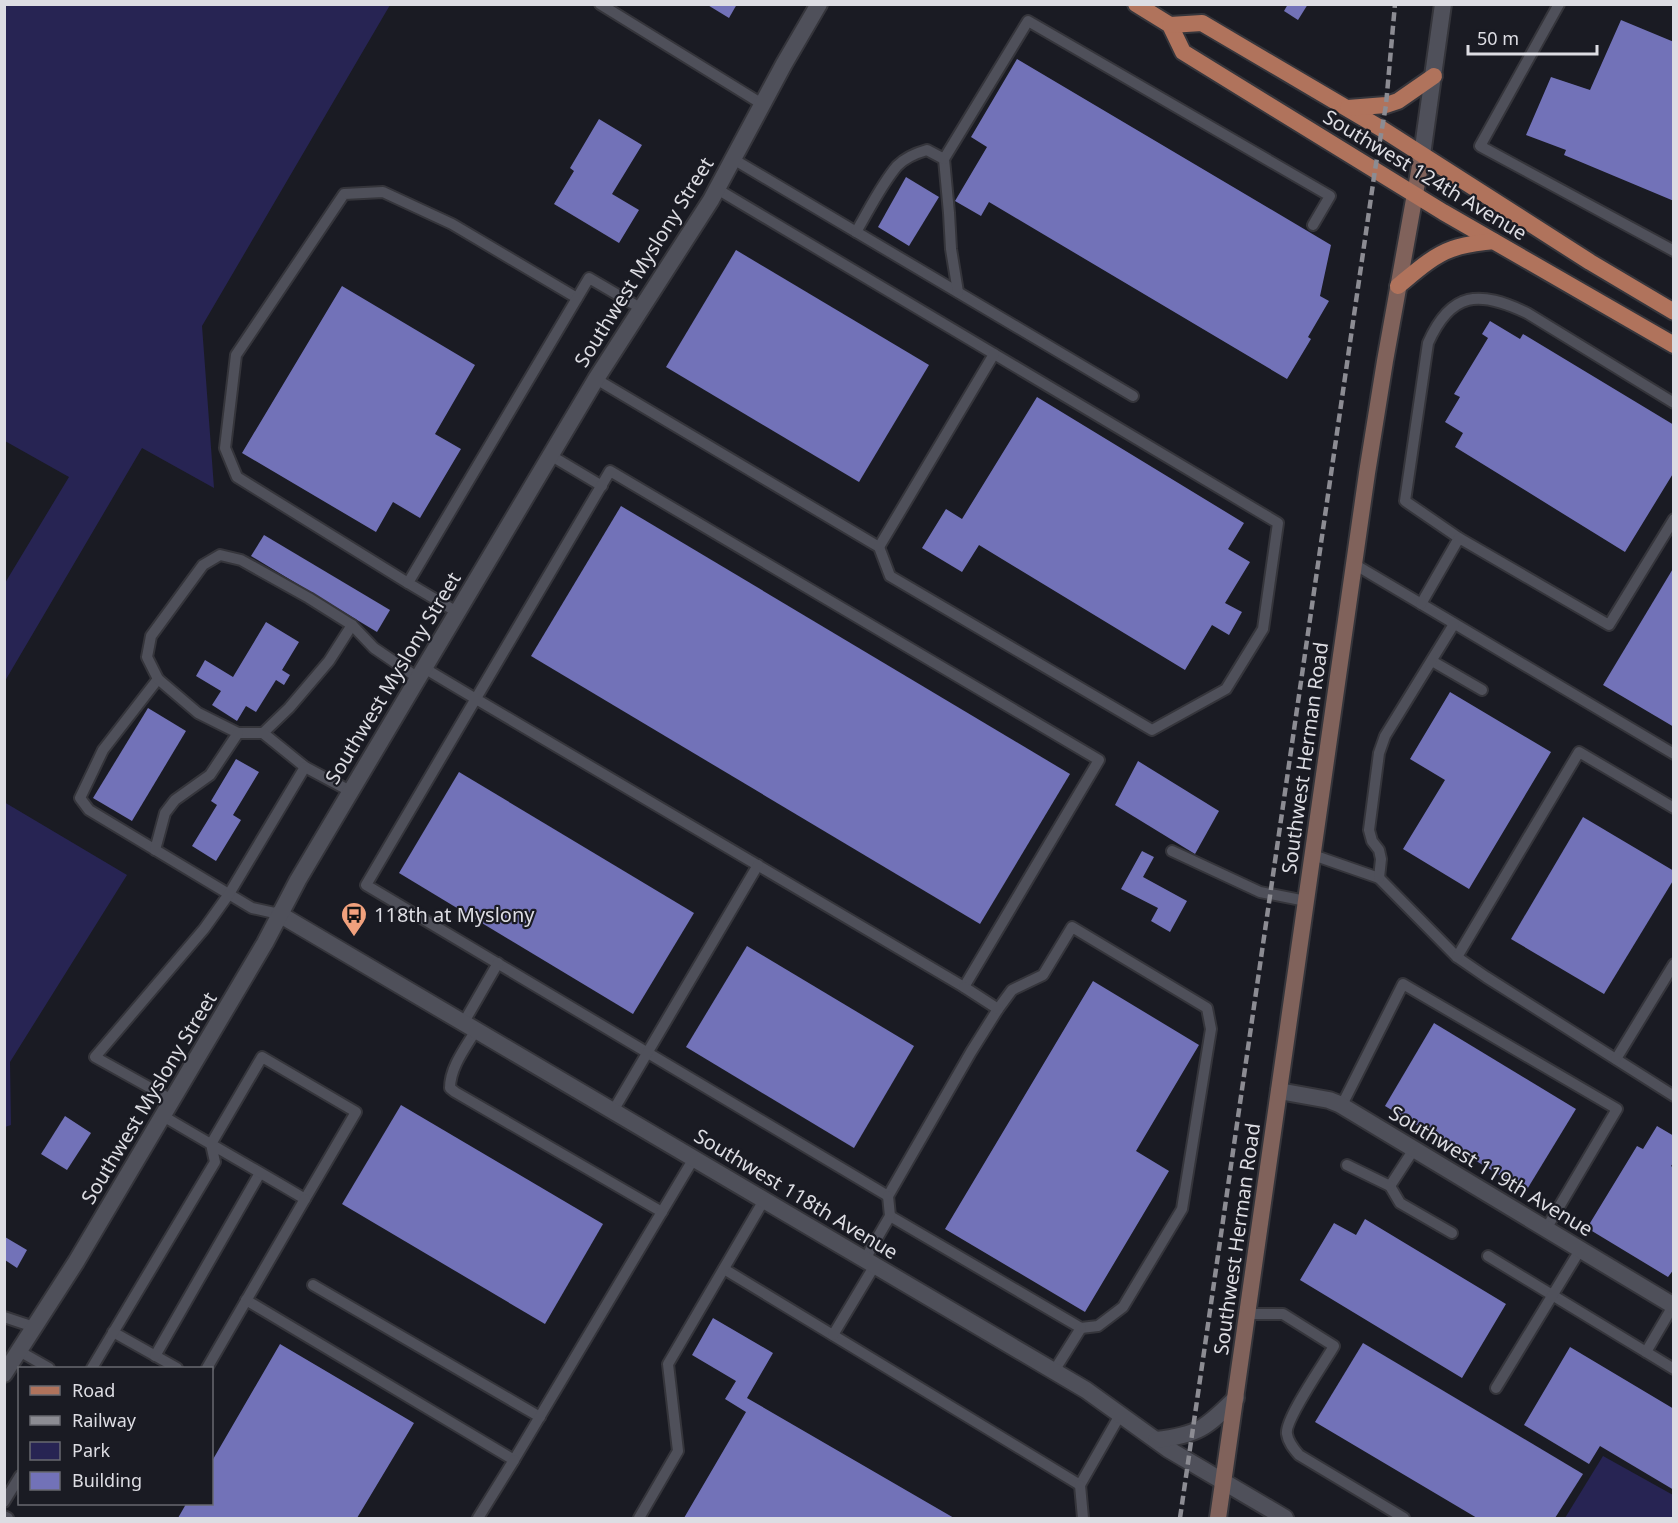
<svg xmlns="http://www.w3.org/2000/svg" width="1678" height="1523" viewBox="0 0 1678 1523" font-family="'Noto Sans',sans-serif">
  <rect width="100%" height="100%" fill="#1a1b23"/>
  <g fill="#272453">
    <polygon points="4,5 390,5 202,326 214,488 142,448 5,681 5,583 69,477 5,441"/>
    <polygon points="4,802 127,875 10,1062 11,1125 5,1127"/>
    <polygon points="1603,1456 1673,1495 1673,1518 1565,1518"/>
  </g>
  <g fill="#7272b8">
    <polygon points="706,4 737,4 729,18"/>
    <polygon points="1288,4 1308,4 1298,20 1284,11"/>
    <polygon points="1621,20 1674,42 1674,201 1564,155 1566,150 1526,135 1551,77 1590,90"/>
    <polygon points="1017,59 1331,245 1320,296 1329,301 1308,337 1311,339 1287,379 989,202 981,216 955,201 987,147 971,137"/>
    <polygon points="599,119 642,145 612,194 639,210 619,243 554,204 574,171 570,168"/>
    <polygon points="906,177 939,197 909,246 878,227"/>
    <polygon points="736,250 929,365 859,482 666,367"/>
    <polygon points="342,286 475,365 435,434 461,449 420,518 393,502 376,532 242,453"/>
    <polygon points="1490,321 1520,339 1523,334 1674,425 1674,472 1625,552 1455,447 1463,433 1445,422 1460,397 1454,394 1488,338 1482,334"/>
    <polygon points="1037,397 1244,523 1228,549 1250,562 1225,603 1242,612 1229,635 1212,625 1185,670 979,545 962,572 922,548 946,509 962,519"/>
    <polygon points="621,506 1070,774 980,924 531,656"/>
    <polygon points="264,535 390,610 377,632 251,556"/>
    <polygon points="1674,567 1674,727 1603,685"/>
    <polygon points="266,622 299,642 282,670 290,675 284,685 276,680 256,712 246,706 237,721 212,705 221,691 196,676 205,660 233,677"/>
    <polygon points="1450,692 1551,752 1469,889 1403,849 1445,780 1410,759"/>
    <polygon points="148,708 186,731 132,821 93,798"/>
    <polygon points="236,759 259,772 233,815 241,820 216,861 192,846 217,805 211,801"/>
    <polygon points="1138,761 1219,811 1195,854 1115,805"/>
    <polygon points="459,772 694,913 633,1014 399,873"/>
    <polygon points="1583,817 1674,871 1674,879 1604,994 1511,939"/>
    <polygon points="1142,851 1154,857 1143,877 1187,901 1170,932 1151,921 1158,908 1121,889"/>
    <polygon points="747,946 914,1046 854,1148 686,1047"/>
    <polygon points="1093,981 1199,1045 1136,1151 1169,1171 1085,1312 945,1229"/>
    <polygon points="1434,1023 1576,1109 1526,1191 1385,1106"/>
    <polygon points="401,1105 603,1224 545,1324 342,1204"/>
    <polygon points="65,1116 91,1133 67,1170 41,1154"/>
    <polygon points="1657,1126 1674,1136 1674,1162 1671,1166 1674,1168 1674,1269 1668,1277 1587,1228 1637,1146 1643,1149"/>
    <polygon points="1365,1219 1506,1304 1462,1378 1300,1280 1334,1223 1356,1235"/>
    <polygon points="5,1237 27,1250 17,1268 5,1260"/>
    <polygon points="713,1318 773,1353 747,1398 954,1518 684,1518 746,1412 725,1399 736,1381 692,1355"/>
    <polygon points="1363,1343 1583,1474 1555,1518 1477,1518 1315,1422"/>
    <polygon points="280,1344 414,1423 357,1518 178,1518 186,1504 212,1504 212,1461"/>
    <polygon points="1570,1347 1674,1409 1674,1490 1600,1446 1589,1464 1524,1425"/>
  </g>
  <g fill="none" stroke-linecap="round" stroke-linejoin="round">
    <defs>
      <g id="service">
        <polyline points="600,4 762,104"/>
        <polyline points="1559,4 1480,146 1674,251"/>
        <polyline points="733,159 1133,396"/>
        <polyline points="944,159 949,213 951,249 958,292"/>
        <path d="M856 232C869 210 881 185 897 166 905 158 916 153 927 150L944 159 1028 21 1330 196 1313 225"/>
        <polyline points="596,379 879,547 890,576 1152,730 1226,689 1263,629 1278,523 717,189"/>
        <polyline points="550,455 602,486"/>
        <path d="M1459 538 1405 501 1428 343C1451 291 1479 290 1527 313L1674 403"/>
        <polyline points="879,547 994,354"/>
        <polyline points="1354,564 1674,754"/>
        <polyline points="408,583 237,477 225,448 236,355 344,194 383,192 452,224 577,298"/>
        <polyline points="1421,604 1459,538 1609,625 1674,519"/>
        <polyline points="457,612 408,583 589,278 642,309"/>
        <polyline points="1432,661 1482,690"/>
        <polyline points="424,668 476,699 964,987 1099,760 610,471 366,885 888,1196 971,1052 998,1009 1012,990 1043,975 1072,927 1207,1008 1211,1029 1182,1209 1123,1307 1098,1326 1081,1328 890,1216"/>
        <polyline points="158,679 103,750 80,798 89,810 252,908 279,914"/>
        <polyline points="263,733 289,708 329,661 352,625"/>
        <polyline points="350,791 305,767 263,733 238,733 198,713 158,679 147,657 151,636 203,565 220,555 241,560 309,598 352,625 374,648 418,678"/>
        <polyline points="155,850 165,813 175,800 210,775 238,733"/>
        <polyline points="1172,851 1260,892 1306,901"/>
        <polyline points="1313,855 1379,878 1457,957 1486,977 1674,1096"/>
        <polyline points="1379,878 1381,859 1379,850 1372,841 1369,830 1379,753 1385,736 1454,624"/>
        <polyline points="1457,957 1579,752 1674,808"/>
        <polyline points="964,987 998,1009"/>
        <polyline points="464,1022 498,963"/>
        <path d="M476 1030C466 1047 450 1067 450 1088L455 1092 662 1212"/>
        <polyline points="1616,1059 1674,964"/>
        <polyline points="172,1100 95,1057 204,929 229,894 305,767"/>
        <polyline points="1342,1105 1403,984 1617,1109 1546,1229"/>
        <polyline points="613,1111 758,865"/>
        <polyline points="1414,1149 1390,1186 1400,1203 1452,1233"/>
        <polyline points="1347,1165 1390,1186"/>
        <polyline points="1488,1256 1674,1369"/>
        <polyline points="865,1259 890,1216 888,1196"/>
        <polyline points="724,1269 1080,1485 1120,1415"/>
        <polyline points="313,1285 540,1417"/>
        <polyline points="246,1300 514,1460 694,1158"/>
        <path d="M1248 1314H1283L1334 1346C1325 1362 1284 1420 1287 1434 1288 1442 1294 1449 1299 1455L1404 1518"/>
        <polyline points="4,1317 34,1327"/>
        <polyline points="113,1332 177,1368"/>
        <polyline points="833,1335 875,1265"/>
        <polyline points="19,1351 49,1368"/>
        <polyline points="1646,1352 1673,1306"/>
        <polyline points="155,1356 260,1173"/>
        <path d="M92 1368 215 1162 211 1144 262 1057 356 1112 305 1199C258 1171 210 1144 163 1116"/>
        <polyline points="207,1368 305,1199"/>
        <polyline points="1054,1371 1081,1328"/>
        <polyline points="1496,1388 1580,1250"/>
        <polyline points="1080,1485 1083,1518"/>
        <polyline points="4,1502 20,1476"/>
        <polyline points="4,1516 8,1518"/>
        <polyline points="478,1518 514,1460"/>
        <polyline points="639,1518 678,1451 668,1364 764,1200"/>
      </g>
      <polyline id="minor" points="1279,1091 1329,1100 1339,1104 1674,1306"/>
      <g id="tertiary">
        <polyline points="1422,155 1443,4"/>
        <polyline points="279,914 1086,1390 1168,1449 1285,1518"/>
        <polyline points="4,1374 76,1262 172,1100 265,943 298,880 596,379 711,200 784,64 819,4"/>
        <path d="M1156 1440C1198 1435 1206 1428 1236 1398"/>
      </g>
      <polyline id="secondary" points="1218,1518 1367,473 1385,361 1422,155"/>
      <g id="primary">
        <polyline points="1136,4 1170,25 1183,52 1443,212 1674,345"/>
        <polyline points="1170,25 1202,23 1382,129 1590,262 1674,312"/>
        <polyline points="1348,108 1386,105 1398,101 1434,76"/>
        <path d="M1398 286C1414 273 1432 256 1452 249 1465 244 1479 243 1493 241"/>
      </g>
    </defs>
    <use href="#service" stroke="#35353b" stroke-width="14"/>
    <use href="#minor" stroke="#35353b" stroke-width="20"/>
    <use href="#tertiary" stroke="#35353b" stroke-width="20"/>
    <use href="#secondary" stroke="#35353b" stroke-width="20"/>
    <use href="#primary" stroke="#35353b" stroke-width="20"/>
    <use href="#service" stroke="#4f505a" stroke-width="10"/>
    <use href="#minor" stroke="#4f505a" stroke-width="16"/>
    <use href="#tertiary" stroke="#4f505a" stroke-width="16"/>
    <use href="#secondary" stroke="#80625b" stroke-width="16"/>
    <use href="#primary" stroke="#b0735c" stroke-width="16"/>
    <polyline stroke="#8c8c93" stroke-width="4.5" stroke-dasharray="9 4.5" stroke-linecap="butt" points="1180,1518 1375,170 1386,105 1395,4"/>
  </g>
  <defs>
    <symbol id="bus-pin" viewBox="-11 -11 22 30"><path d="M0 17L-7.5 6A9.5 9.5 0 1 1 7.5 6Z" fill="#f1a17d" stroke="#1a1b23"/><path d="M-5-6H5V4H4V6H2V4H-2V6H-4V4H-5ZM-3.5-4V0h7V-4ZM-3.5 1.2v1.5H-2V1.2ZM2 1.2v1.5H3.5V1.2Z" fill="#111"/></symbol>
  </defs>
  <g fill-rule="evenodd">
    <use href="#bus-pin" x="339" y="900" width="30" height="40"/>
  </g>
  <g text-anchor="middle" stroke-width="4.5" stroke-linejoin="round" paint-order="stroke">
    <g font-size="20" fill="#dddde3" stroke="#1a1b23">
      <text transform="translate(1425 175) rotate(31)" y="7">Southwest 124th Avenue</text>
      <text transform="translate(644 262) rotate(-58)" y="7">Southwest Myslony Street</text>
      <text transform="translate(393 678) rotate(-59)" y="7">Southwest Myslony Street</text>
      <text transform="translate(1305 758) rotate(-82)" y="7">Southwest Herman Road</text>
      <text transform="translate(149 1098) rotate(-59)" y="7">Southwest Myslony Street</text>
      <text transform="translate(1491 1171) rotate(31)" y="7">Southwest 119th Avenue</text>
      <text transform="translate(796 1194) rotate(31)" y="7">Southwest 118th Avenue</text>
      <text transform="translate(1237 1239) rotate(-82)" y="7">Southwest Herman Road</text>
    </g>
    <g font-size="20" fill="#dddde3" stroke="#1a1b23" text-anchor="start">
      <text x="374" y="922">118th at Myslony</text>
    </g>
  </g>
  <rect width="1678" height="1523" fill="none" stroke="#dddde3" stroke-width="12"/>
  <rect x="18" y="1367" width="195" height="138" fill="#1a1b23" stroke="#686970" stroke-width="1.5"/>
  <rect x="30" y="1386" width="30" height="9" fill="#b0735c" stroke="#686970" stroke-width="1.5"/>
  <text x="72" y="1397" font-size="18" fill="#dddde3">Road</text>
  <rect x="30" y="1416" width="30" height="9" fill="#8c8c93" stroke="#686970" stroke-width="1.5"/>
  <text x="72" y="1427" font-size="18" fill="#dddde3">Railway</text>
  <rect x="30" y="1442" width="30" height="18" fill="#272453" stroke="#686970" stroke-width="1.5"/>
  <text x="72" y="1457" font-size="18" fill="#dddde3">Park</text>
  <rect x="30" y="1472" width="30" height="18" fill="#7272b8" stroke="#686970" stroke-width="1.5"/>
  <text x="72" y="1487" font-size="18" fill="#dddde3">Building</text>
  <path d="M1468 45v9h129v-9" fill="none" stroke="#dddde3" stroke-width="3"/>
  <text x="1477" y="45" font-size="18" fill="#dddde3" stroke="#1a1b23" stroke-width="4.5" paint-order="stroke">50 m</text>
</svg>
